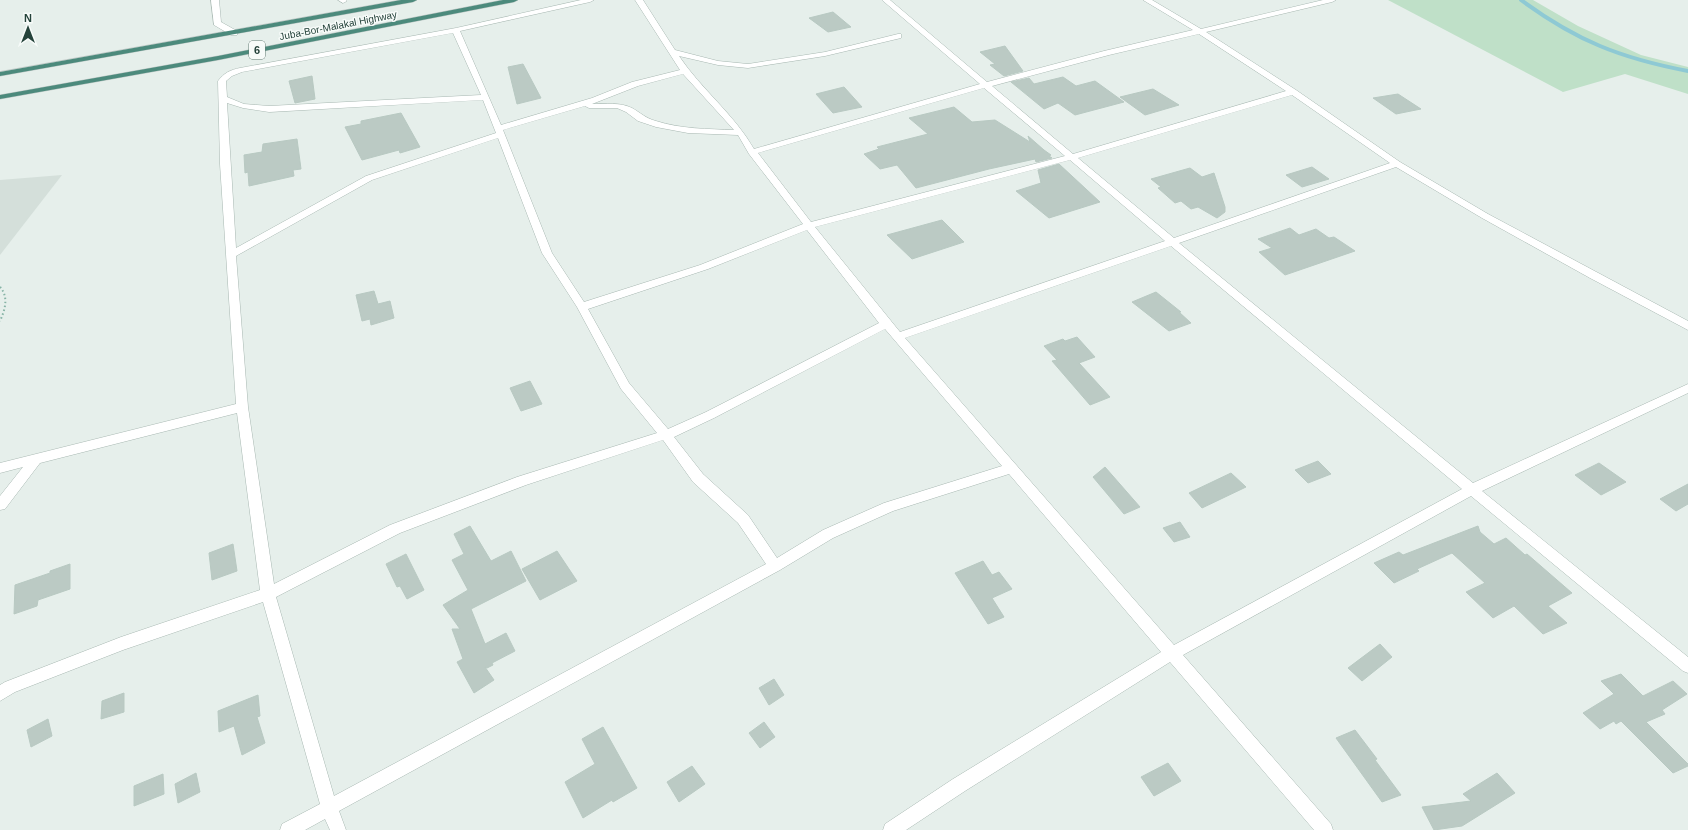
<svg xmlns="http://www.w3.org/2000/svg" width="1688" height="830" viewBox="0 0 1688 830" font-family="Arial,sans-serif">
  <rect width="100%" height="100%" fill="#e6efeb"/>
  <polygon fill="#d4dfda" points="62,175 0,255 0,180"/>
  <polygon fill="#bfe0c8" points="1388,0 1533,0 1578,26 1641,55 1688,67 1688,94 1625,74 1563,92"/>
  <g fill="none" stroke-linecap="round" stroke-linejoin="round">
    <path stroke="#8ec9d4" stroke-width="4" d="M1521 0C1577 41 1620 58 1688 71"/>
  </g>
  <g fill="#bbcac4" stroke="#b8c9c2">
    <polygon points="833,12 851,27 828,32 809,18"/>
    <polygon points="1005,46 1023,71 1004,76 990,65 995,64 980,52"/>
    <polygon points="523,64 541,98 517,104 508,67"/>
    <polygon points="312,76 315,99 295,103 289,81"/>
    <polygon points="1063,77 1076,86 1095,81 1124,102 1075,115 1058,103 1044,109 1011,82 1029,78 1034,84"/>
    <polygon points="844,87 862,107 833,113 816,94"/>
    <polygon points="1153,89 1179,105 1145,115 1120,97"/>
    <polygon points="1398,94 1421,109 1396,114 1373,98"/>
    <polygon points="954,107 972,122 995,120 1030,142 1028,136 1044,150 1051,155 1049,156 1052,158 1036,162 1035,159 989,169 916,188 897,165 880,169 864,154 879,149 877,147 928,134 909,118"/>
    <polygon points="401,113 420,147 400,153 399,150 362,160 345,127 361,124 361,121"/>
    <polygon points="297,139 301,169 293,170 294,176 249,186 248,172 245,173 244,155 262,152 263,144"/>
    <polygon points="1059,164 1100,202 1049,218 1016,191 1041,183 1038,170"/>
    <polygon points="1312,167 1329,179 1302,187 1286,175"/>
    <polygon points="1190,168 1202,177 1214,173 1225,207 1225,212 1217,218 1198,207 1191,209 1181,201 1175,203 1158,188 1161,187 1151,179"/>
    <polygon points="942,220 964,242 912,259 887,235"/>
    <polygon points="1290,228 1299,235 1316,229 1329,238 1334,237 1355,251 1285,275 1259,252 1272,248 1258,239"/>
    <polygon points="374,291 378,304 390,301 394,318 371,325 370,319 362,321 356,295"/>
    <polygon points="1156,292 1181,312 1179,312 1191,323 1169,331 1132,302"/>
    <polygon points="1077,337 1095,357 1079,363 1110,397 1090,405 1052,361 1057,360 1044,346 1063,339 1065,341"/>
    <polygon points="530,381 542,404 521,411 510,388"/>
    <polygon points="1318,461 1331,474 1308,483 1295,470"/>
    <polygon points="1599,463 1626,482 1601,495 1575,475"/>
    <polygon points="1105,467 1140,507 1124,514 1093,477"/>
    <polygon points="1231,473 1246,487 1202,508 1189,493"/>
    <polygon points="1688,484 1688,504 1676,511 1660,499"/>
    <polygon points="1180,522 1190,537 1174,542 1163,528"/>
    <polygon points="470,526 491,561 511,551 526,581 471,609 485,644 506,633 515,651 492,663 493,665 487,668 485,667 494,680 474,693 457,662 463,659 452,629 460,629 443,605 468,590 452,560 464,554 454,534"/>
    <polygon points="1478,526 1480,532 1494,544 1506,538 1525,555 1527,554 1572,593 1548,606 1567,623 1543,634 1514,606 1493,618 1466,592 1485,583 1452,553 1417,569 1419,571 1394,583 1374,563 1399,552 1403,555"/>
    <polygon points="233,544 237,571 212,580 209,553"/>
    <polygon points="557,551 577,581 540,600 522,569"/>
    <polygon points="406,554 424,590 407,599 400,586 397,587 386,564"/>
    <polygon points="983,561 992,575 999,572 1012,589 992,598 1004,617 988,624 955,573"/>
    <polygon points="70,564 70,589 38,600 37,606 14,614 15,585 50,573 50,571"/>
    <polygon points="1380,644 1392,657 1362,681 1348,668"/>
    <polygon points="1621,674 1643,696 1673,681 1687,694 1662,710 1665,714 1646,722 1688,764 1688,766 1673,773 1621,721 1616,724 1614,721 1600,729 1583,713 1614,694 1601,681"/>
    <polygon points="774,679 784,695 769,705 759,688"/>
    <polygon points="124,693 124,712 101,719 102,701"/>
    <polygon points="258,695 260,716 257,717 265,743 242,755 234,726 219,732 218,711"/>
    <polygon points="48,719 52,736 31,747 27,730"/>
    <polygon points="764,722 775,737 760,748 749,733"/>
    <polygon points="603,727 637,788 613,802 612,800 583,818 565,782 595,764 582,739"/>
    <polygon points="1355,730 1377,759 1375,760 1401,795 1382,802 1336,738"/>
    <polygon points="1168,763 1181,781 1154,796 1141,777"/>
    <polygon points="692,766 705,784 679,802 667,782"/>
    <polygon points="196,773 200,792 178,803 175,784"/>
    <polygon points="1497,773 1515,793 1462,826 1434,830 1422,807 1471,801 1463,794"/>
    <polygon points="163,774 164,794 134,806 134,786"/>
  </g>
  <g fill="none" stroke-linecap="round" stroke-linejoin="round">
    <defs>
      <g id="minor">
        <polygon points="211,0 219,0 221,22 237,31 237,35 231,35 214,25"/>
        <polygon points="338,0 346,0 347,1 343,3"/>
        <path d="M581 0H594L590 2 460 31 501 125 592 98 632 82 680 70 635 0H643L675 50 718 61 748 64 825 52 898 34H901V38L825 56 748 68 718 65 679 56C701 89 734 114 754 149L980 84 882 0H890L987 82 1104 51 1193 30 1143 0H1152L1201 29 1323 0H1336L1332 2 1206 32 1296 90 1400 162 1488 214 1688 321V330L1590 278 1482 218 1396 167 1179 243 1473 483 1688 384V393L1482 491 1688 657V673L1683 671 1471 496 1183 655 1331 824 1333 830H1314L1170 662 965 791 906 830H883L885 824 953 779 1161 652 1009 474 893 511 833 538 780 570 339 811 346 830H330L325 819 305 830H280L282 824 320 804 263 602 123 650 15 692 0 701V685L5 682 121 637 260 590 237 413 40 463 5 509 0 510V496L23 467 0 473V463L236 404 220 164 218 81C224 73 230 70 240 68L456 28ZM453 33 481 95 269 106 244 104 227 97 226 81 232 76 242 72ZM1199 34 1286 91 1073 154 992 86 1109 55ZM683 74 734 130C708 129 681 129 656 121 645 118 641 113 632 108 620 102 605 104 592 104L638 86ZM984 88 1065 156 811 222 758 153ZM1292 95 1390 163 1174 238 1078 158ZM483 100 496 133 366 176 236 248 227 103 243 108 269 112ZM585 106 589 108H617L626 112 638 121 656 127 688 133 738 135 749 154 803 224 700 265 584 302 552 253 503 130ZM498 138 542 253 577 307 621 389 657 433 517 477 390 525 274 584 248 407 236 256 372 180ZM1070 160 1165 241 900 332 815 227ZM807 230 879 323 706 412 668 429 629 383 588 309 708 269ZM1171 246 1462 489 1174 645 905 338ZM885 329 1002 466 884 503 823 530 777 558 748 515 703 474 674 437 714 418ZM663 440 693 482 738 523 766 564 334 796 276 597 400 533 526 485Z"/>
      </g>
      <g id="trunk">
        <polygon points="401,0 417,0 413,2 0,76 0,72"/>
        <polygon points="503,0 518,0 514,2 218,60 0,99 0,95 218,56"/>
      </g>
    </defs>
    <use href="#minor" stroke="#a8b8b2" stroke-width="1"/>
    <use href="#trunk" stroke="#c2cac8" stroke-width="1"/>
    <path stroke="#86b3a5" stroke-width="2" stroke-dasharray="1.5 2.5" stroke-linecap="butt" d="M0 287C9 297 5 310 0 321"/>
    <use href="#minor" fill="#fff" fill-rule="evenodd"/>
    <use href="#trunk" fill="#4c8a7c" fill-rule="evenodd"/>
  </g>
  <g text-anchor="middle" stroke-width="3" stroke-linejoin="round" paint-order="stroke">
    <g font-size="10" fill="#24423a" stroke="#f7fbf9">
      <text transform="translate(338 25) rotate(-11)" y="4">Juba-Bor-Malakal Highway</text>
    </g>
    <rect fill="#f7fbf9" stroke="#637a73" stroke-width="1" x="249" y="41" width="16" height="18" rx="3"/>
    <g font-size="11" font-weight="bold" fill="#24423a">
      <text x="257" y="54">6</text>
    </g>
  </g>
  <g transform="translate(28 28)" stroke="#f7fbf9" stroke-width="3" paint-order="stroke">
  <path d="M0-3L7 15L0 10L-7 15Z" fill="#24423a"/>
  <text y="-6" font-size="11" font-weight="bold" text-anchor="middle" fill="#24423a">N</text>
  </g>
</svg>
